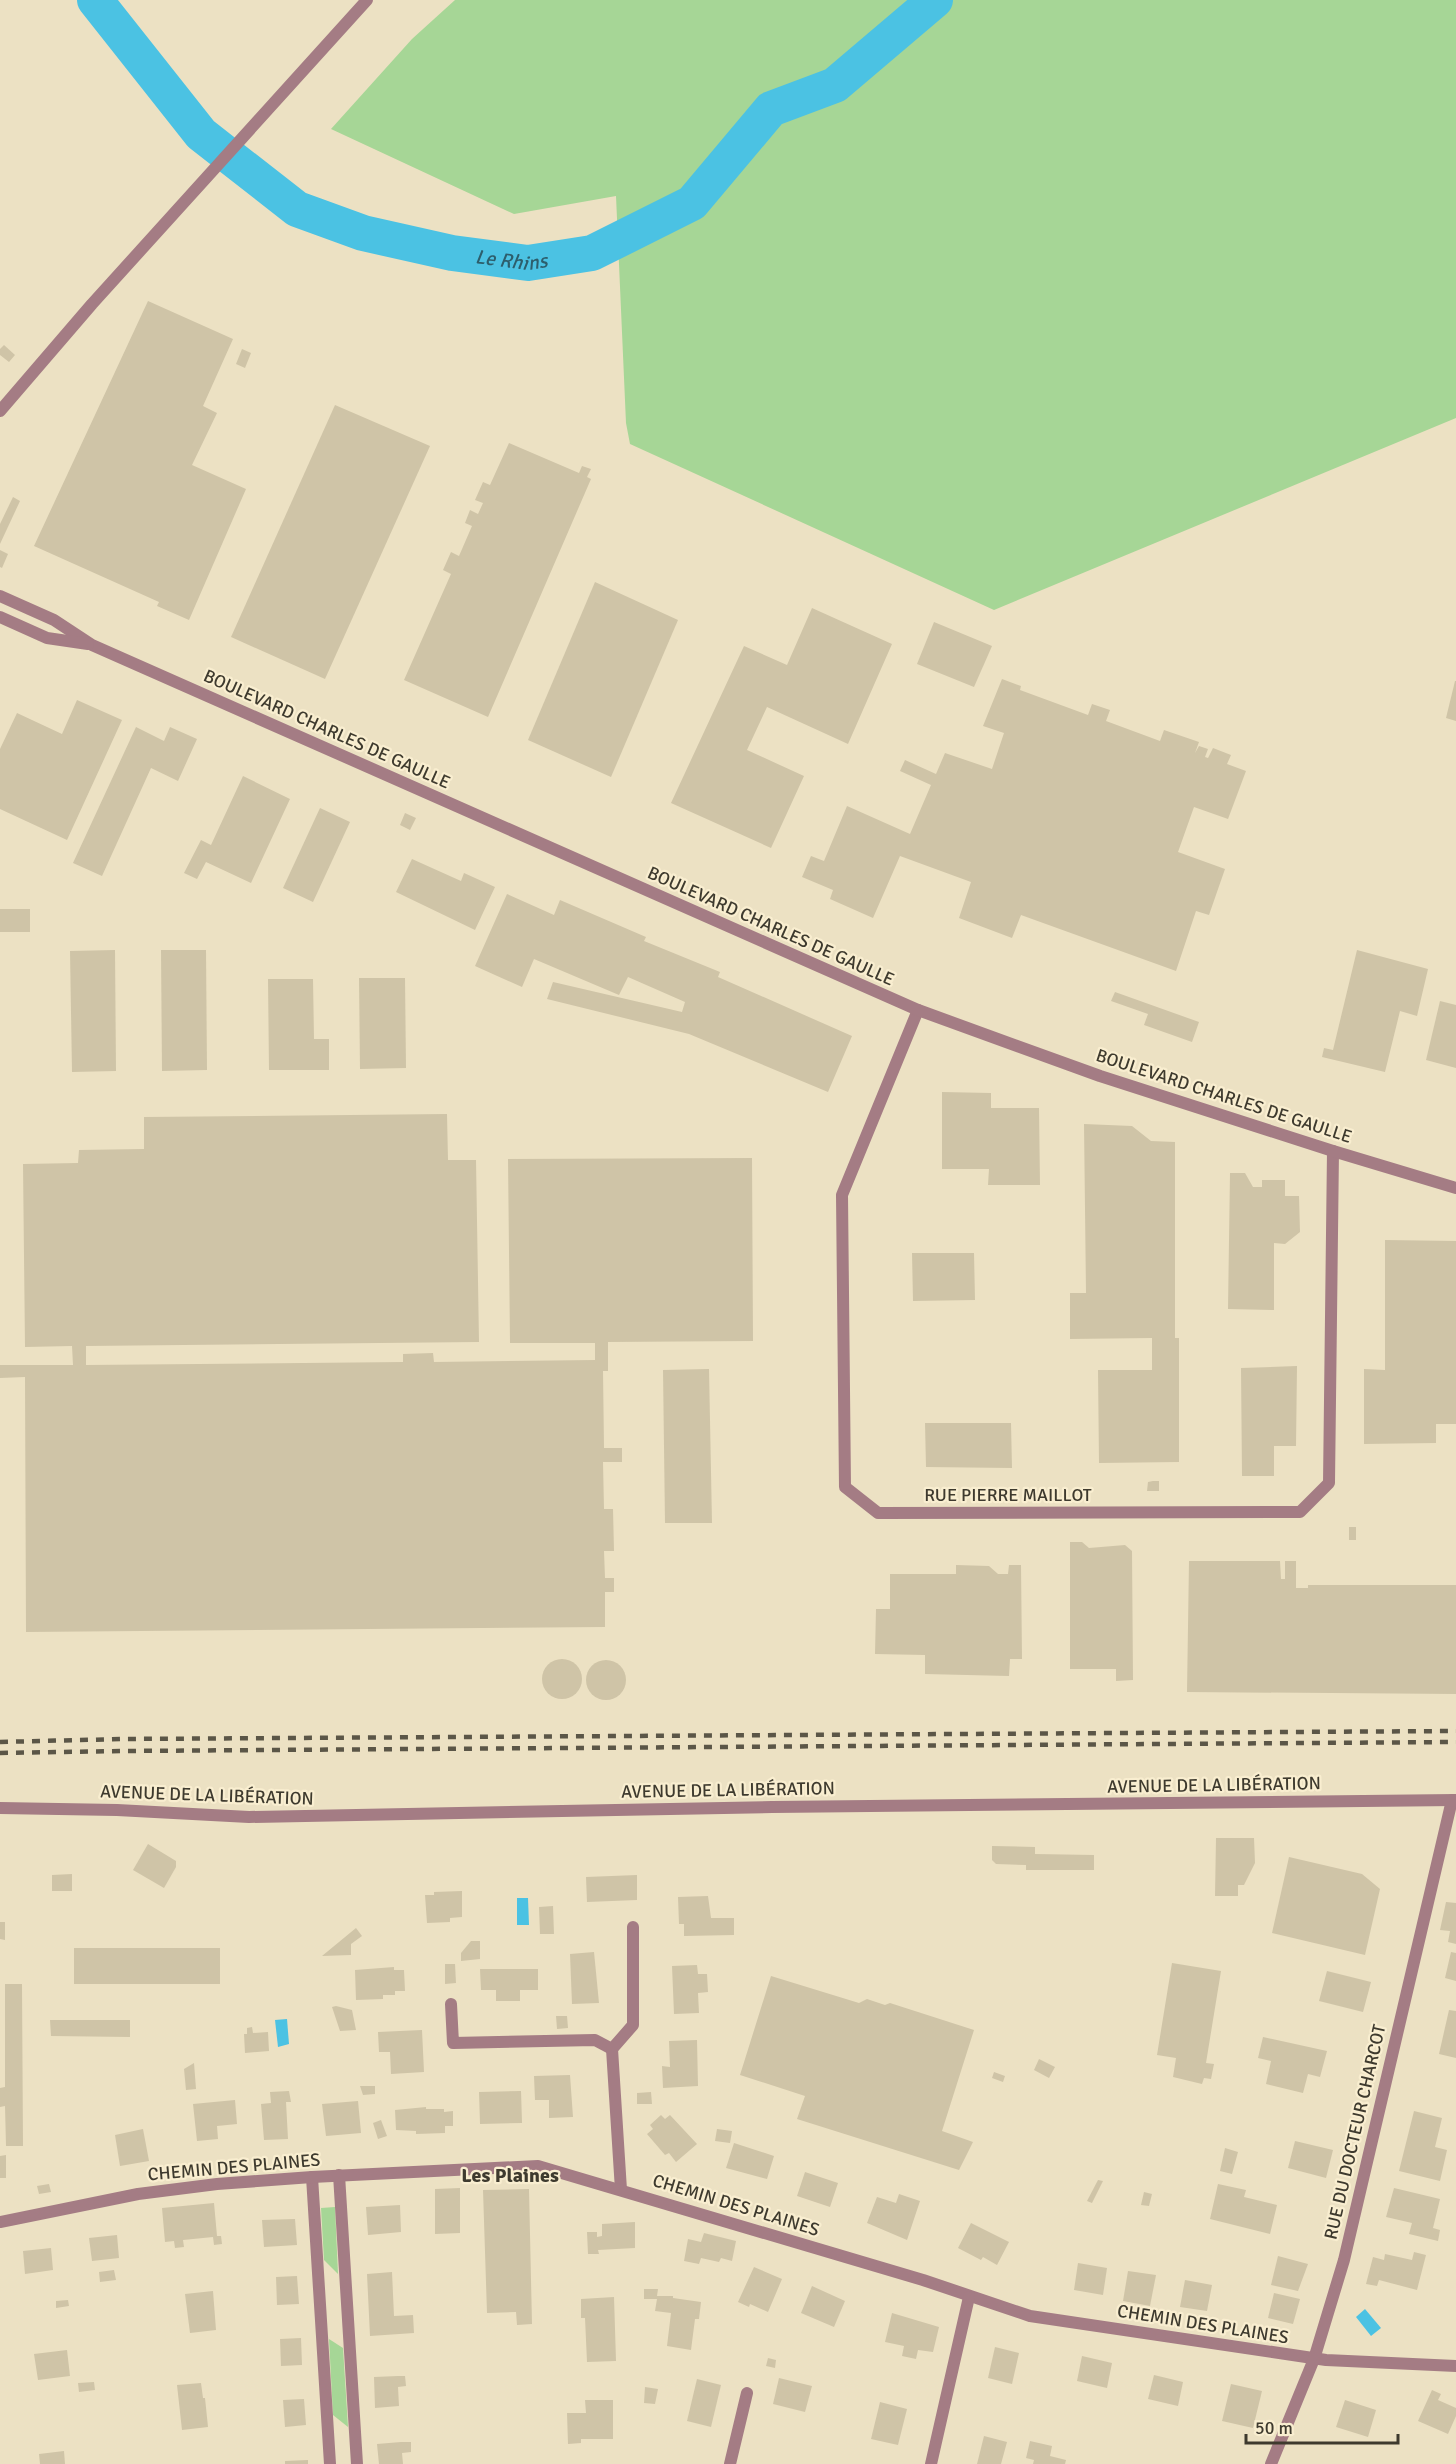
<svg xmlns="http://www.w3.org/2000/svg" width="1456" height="2464" viewBox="0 0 1456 2464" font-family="Signika,sans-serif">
  <rect width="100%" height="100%" fill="#ece1c3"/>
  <g fill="#a6d696">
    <polygon points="455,0 1456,0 1456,418 994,610 630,444 626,423 616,196 514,214 331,129 412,39"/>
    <polygon points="335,2207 338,2274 324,2260 321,2208"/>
    <polygon points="329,2339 343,2348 348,2427 333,2415"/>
  </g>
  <g fill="#4bc2e3">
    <polygon points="517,1898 528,1898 529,1925 517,1925"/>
    <polygon points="287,2019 289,2044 278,2047 275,2020"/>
    <polygon points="1365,2309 1381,2328 1371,2336 1356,2317"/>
  </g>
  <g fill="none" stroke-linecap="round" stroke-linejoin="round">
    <path stroke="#4bc2e3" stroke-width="36" id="s1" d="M95 0 201 134 297 209 363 233 452 253 528 263 592 253 692 203 771 109 835 85 935 0"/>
  </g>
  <g fill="#cfc4a7">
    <polygon points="148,301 233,339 203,406 217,413 192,465 246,489 189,620 157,606 159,602 34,546"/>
    <polygon points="4,345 15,355 9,362 0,355 0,349"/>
    <polygon points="242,349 251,353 245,368 236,364"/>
    <polygon points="335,405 430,446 325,679 231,637"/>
    <polygon points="509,443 579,473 582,466 591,469 587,477 591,479 488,717 404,680 451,574 443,570 451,552 459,556 472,526 465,523 470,510 478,514 483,503 475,500 483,482 490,485"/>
    <polygon points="13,497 20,501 0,544 0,524"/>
    <polygon points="0,550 8,554 2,568 0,567"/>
    <polygon points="595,582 678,620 611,777 528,740"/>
    <polygon points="812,608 892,644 848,744 767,707 747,750 804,776 771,848 671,803 744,646 787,665"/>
    <polygon points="934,622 992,646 974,687 917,664"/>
    <polygon points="1002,679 1021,686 1020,690 1088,715 1092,704 1110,710 1106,721 1160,741 1164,730 1199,742 1195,753 1199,746 1208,749 1205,757 1208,758 1213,748 1231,755 1227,764 1246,771 1228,819 1194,807 1178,852 1225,869 1209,915 1196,911 1176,971 1021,915 1012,938 959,918 971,882 900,856 873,918 830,899 833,890 802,877 811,856 824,861 847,806 910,834 931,785 900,771 905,760 936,774 945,753 992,769 1004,733 983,726"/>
    <polygon points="1455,681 1456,681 1456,721 1446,718"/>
    <polygon points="77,700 122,720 67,840 0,809 0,749 17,713 62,734"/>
    <polygon points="136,727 164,741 170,727 197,739 178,781 151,768 102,876 73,863"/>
    <polygon points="243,776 290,799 251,883 206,862 197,879 184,873 201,840 211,845"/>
    <polygon points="320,808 350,822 313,902 283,888"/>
    <polygon points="405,813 416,818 410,830 400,825"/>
    <polygon points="412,859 461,881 464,873 495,887 475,930 396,892"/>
    <polygon points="507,894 554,915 560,900 646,937 644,941 720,972 718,977 852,1036 828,1092 689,1034 547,999 553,982 682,1012 685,1002 628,977 619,995 534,959 522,987 475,966"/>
    <rect x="0" y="909" width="30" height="23"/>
    <polygon points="115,950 116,1071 72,1072 70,951"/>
    <polygon points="161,950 206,950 207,1070 162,1071"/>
    <polygon points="1357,950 1428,969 1417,1016 1400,1011 1385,1072 1322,1057 1324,1048 1333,1050"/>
    <polygon points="359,978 405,978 406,1068 360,1069"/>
    <polygon points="268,979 313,979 314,1039 329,1039 329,1070 269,1070"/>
    <polygon points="1115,992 1199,1022 1192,1042 1144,1025 1148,1014 1111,1001"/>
    <polygon points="1440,1001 1456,1005 1456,1068 1426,1060"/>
    <polygon points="942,1092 991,1093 991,1108 1039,1108 1040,1185 988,1185 989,1169 942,1169"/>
    <polygon points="447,1114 448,1160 476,1160 479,1342 86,1346 86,1365 403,1362 403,1354 433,1353 434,1362 595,1360 595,1343 510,1343 508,1159 752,1158 753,1341 608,1342 608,1371 603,1371 604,1448 622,1448 622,1462 603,1462 604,1509 613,1509 614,1551 604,1551 605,1578 614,1578 614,1592 605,1592 605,1627 26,1632 25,1377 0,1378 0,1365 73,1365 72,1346 25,1347 23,1164 78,1163 79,1150 144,1149 144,1117"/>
    <polygon points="1084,1124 1132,1126 1151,1141 1175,1142 1175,1338 1179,1338 1179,1462 1099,1463 1098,1370 1152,1370 1152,1338 1070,1339 1070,1293 1086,1293"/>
    <polygon points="1230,1173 1245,1173 1253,1187 1262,1187 1262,1180 1285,1180 1285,1196 1299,1196 1300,1232 1285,1244 1274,1243 1274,1310 1228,1309"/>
    <polygon points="1385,1240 1456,1241 1456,1424 1436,1424 1436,1443 1364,1444 1364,1369 1385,1370"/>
    <polygon points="912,1253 974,1253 975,1300 913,1301"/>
    <polygon points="1297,1366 1296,1446 1274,1446 1274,1476 1242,1476 1241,1368"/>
    <polygon points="709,1369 712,1523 665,1523 663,1370"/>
    <polygon points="925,1423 1011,1423 1012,1468 926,1467"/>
    <polygon points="1153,1481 1159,1481 1159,1491 1147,1491 1148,1482"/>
    <rect x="1349" y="1527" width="7" height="13"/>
    <polygon points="1070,1542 1082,1542 1089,1548 1125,1545 1132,1551 1133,1680 1116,1681 1116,1669 1070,1669"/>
    <polygon points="1189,1561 1280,1561 1281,1579 1285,1579 1285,1561 1296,1561 1296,1588 1308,1588 1308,1585 1456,1585 1456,1694 1187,1692"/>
    <polygon points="956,1565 989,1566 998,1574 1008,1574 1009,1565 1021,1565 1022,1659 1010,1659 1009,1676 925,1674 925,1655 875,1654 876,1609 890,1609 890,1574 956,1574"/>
    <circle cx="562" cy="1679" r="20"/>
    <circle cx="606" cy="1680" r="20"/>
    <polygon points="1216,1838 1254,1838 1255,1863 1244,1885 1238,1885 1238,1896 1215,1896"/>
    <polygon points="148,1844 176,1861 176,1867 164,1888 133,1870"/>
    <polygon points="992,1846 1035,1847 1035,1854 1094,1855 1094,1870 1026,1870 1026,1865 996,1864 992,1860"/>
    <polygon points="1289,1857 1362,1874 1380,1889 1365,1955 1272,1933"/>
    <polygon points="72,1874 72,1891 52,1891 52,1875"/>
    <polygon points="637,1875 637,1900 587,1902 586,1877"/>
    <polygon points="462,1891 462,1917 450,1918 450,1922 427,1923 425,1895 434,1895 434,1892"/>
    <polygon points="708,1896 711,1918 734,1918 734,1935 684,1936 684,1924 679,1924 678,1897"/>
    <polygon points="1446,1902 1456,1903 1456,1944 1448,1942 1450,1931 1440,1930"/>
    <polygon points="553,1906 554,1934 540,1934 539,1907"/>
    <polygon points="0,1922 5,1922 5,1940 0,1939"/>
    <polygon points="356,1928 362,1936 351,1944 351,1955 322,1956"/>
    <polygon points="471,1941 480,1941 480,1959 461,1961 461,1953"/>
    <rect x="74" y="1948" width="146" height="36"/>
    <polygon points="594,1952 599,2003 572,2004 570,1954"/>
    <polygon points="1451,1952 1456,1953 1456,1981 1445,1978"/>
    <polygon points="1172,1963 1221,1971 1206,2063 1214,2064 1211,2079 1204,2078 1202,2084 1173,2077 1176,2058 1157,2055"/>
    <polygon points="445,1964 455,1964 456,1983 445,1984"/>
    <polygon points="697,1965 698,1974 707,1974 708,1992 698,1993 699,2013 674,2014 672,1966"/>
    <polygon points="394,1967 394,1970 404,1970 405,1991 395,1991 395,1995 383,1995 383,1999 356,2000 355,1970"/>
    <polygon points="480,1969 538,1969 538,1990 520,1990 520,2001 496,2001 496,1990 481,1990"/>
    <polygon points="1327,1971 1371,1982 1363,2012 1319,2001"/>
    <polygon points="771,1976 859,2003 867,1999 885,2005 890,2003 974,2030 942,2131 973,2142 959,2170 797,2119 805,2096 740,2075"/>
    <polygon points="5,1984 22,1984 23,2146 6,2146 5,2106 0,2107 0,2088 5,2087"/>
    <polygon points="336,2006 352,2010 356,2030 340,2031 332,2007"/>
    <polygon points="1449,2010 1456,2011 1456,2058 1439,2054"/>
    <polygon points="556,2016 567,2016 568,2028 557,2029"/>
    <polygon points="50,2020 130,2020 130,2037 51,2036"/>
    <polygon points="252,2027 253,2033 268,2032 269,2051 245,2053 244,2034 247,2034 247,2028"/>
    <polygon points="422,2030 424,2072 391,2074 390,2052 379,2052 378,2032"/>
    <polygon points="1263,2037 1327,2051 1320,2077 1308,2074 1303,2093 1266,2084 1271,2061 1258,2058"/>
    <polygon points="697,2040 698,2086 663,2088 662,2066 670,2067 669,2041"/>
    <polygon points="1039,2059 1055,2067 1049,2078 1034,2070"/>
    <polygon points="194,2063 196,2089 186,2090 184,2069"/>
    <polygon points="994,2072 1005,2076 1003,2082 992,2078"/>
    <polygon points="570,2075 573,2117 549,2118 549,2100 535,2100 534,2076"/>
    <polygon points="360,2086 375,2086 375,2094 363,2095"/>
    <polygon points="289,2091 291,2102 286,2102 288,2139 264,2140 261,2104 271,2103 270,2092"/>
    <polygon points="521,2091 522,2123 480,2124 479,2092"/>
    <polygon points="651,2092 652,2104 637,2104 637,2093"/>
    <polygon points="235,2100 237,2124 217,2126 218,2139 197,2141 193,2104"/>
    <polygon points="358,2101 361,2133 326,2136 322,2104"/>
    <polygon points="426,2107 426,2109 444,2109 444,2112 453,2111 453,2126 445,2126 445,2133 416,2134 416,2131 396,2130 395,2110"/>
    <polygon points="1414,2111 1442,2118 1435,2147 1447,2150 1440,2181 1399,2171"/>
    <polygon points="661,2115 665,2119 670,2115 697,2144 676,2162 669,2153 665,2155 647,2134 653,2129 650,2125"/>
    <polygon points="381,2120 387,2136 378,2139 373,2123"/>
    <polygon points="143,2129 149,2161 120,2166 115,2135"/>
    <polygon points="717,2129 732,2131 730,2143 715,2141"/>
    <polygon points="1295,2141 1333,2150 1326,2178 1288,2168"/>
    <polygon points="734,2143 774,2156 767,2179 726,2168"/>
    <polygon points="1225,2148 1238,2152 1232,2174 1220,2171"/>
    <polygon points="6,2155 6,2178 0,2178 0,2156"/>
    <polygon points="805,2172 838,2183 830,2207 797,2196"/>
    <polygon points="1098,2180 1103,2181 1092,2203 1087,2201"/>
    <polygon points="49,2184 51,2192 39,2194 37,2186"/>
    <polygon points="1218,2184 1246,2190 1244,2197 1277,2205 1270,2234 1210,2219"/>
    <polygon points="460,2188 460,2233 435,2234 435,2189"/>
    <polygon points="1394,2188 1440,2199 1433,2228 1440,2230 1438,2241 1409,2234 1412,2223 1386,2217"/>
    <polygon points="529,2189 532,2324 517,2325 516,2312 487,2313 483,2190"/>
    <polygon points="1144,2192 1152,2194 1149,2206 1141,2205"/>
    <polygon points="899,2194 920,2201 907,2240 867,2223 877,2197 896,2203"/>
    <polygon points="214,2203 217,2236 221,2236 222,2244 214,2245 213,2237 183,2240 184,2247 175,2248 174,2241 165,2242 162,2208"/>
    <polygon points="400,2205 401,2232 368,2235 366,2207"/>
    <polygon points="295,2219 297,2245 264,2247 262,2220"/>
    <polygon points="635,2222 635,2248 598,2250 599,2254 588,2254 587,2232 597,2232 597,2237 602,2236 602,2224"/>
    <polygon points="971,2223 1009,2242 997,2265 983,2257 981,2260 958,2248"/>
    <polygon points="704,2233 736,2241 732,2261 721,2258 719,2262 701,2258 699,2264 684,2261 688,2239 701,2242"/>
    <polygon points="117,2235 119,2258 92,2261 89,2238"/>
    <polygon points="51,2248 53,2270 25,2274 23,2251"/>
    <polygon points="1414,2252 1426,2255 1417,2290 1379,2280 1377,2286 1366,2284 1373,2257 1384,2260 1385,2254 1412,2260"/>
    <polygon points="1278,2256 1308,2264 1298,2291 1271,2285"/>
    <polygon points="1078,2263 1107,2268 1103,2295 1074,2290"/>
    <polygon points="754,2267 782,2279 768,2312 750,2304 749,2307 738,2302"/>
    <polygon points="114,2270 116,2280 100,2282 99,2272"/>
    <polygon points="1128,2271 1156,2275 1150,2306 1123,2301"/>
    <polygon points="392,2272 394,2316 413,2315 414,2333 370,2336 367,2274"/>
    <polygon points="297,2276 299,2304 277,2305 276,2277"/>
    <polygon points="1185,2280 1212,2285 1207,2311 1180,2307"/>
    <polygon points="812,2286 845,2301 834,2327 801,2313"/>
    <polygon points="644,2289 658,2289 657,2296 673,2296 673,2298 701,2302 699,2319 695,2319 691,2350 667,2346 671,2313 655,2311 657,2299 644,2299"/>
    <polygon points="213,2291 216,2330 190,2333 185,2294"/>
    <polygon points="1274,2293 1300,2299 1293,2324 1268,2318"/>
    <polygon points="614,2297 616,2361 587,2362 585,2318 581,2318 581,2299"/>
    <polygon points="68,2300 69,2306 56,2308 56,2301"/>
    <polygon points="892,2313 939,2327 933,2352 918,2350 916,2359 902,2356 904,2346 885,2342"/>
    <polygon points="301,2338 302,2365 281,2366 280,2339"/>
    <polygon points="995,2347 1019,2353 1012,2384 988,2378"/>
    <polygon points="67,2350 70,2376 38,2380 34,2354"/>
    <polygon points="1082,2356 1112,2363 1107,2388 1077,2381"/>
    <polygon points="768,2358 776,2360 775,2368 766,2366"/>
    <polygon points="1154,2375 1183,2382 1178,2406 1148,2399"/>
    <polygon points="398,2376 405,2376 406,2386 398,2387 399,2406 375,2408 374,2377"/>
    <polygon points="779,2378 812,2386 805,2412 773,2404"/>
    <polygon points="697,2379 721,2385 711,2427 687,2421"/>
    <polygon points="94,2382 95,2390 79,2392 78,2383"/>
    <polygon points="201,2383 203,2398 205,2398 208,2427 182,2430 177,2385"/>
    <polygon points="1231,2384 1262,2391 1253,2428 1222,2421"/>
    <polygon points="645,2387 658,2389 655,2404 644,2403"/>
    <polygon points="1432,2390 1441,2394 1438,2400 1456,2408 1456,2416 1448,2434 1418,2421"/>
    <polygon points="304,2399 306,2425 285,2427 283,2400"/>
    <polygon points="585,2400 613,2400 613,2439 581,2439 581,2443 568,2444 567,2413 586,2413"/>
    <polygon points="1345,2400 1376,2410 1368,2437 1336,2427"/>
    <polygon points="880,2402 907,2409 898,2445 871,2439"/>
    <polygon points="984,2436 1007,2442 1001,2464 977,2464"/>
    <polygon points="1030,2441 1052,2446 1050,2456 1066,2460 1065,2464 1033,2464 1034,2460 1026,2458"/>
    <polygon points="401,2442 411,2442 411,2452 402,2453 403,2464 379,2464 377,2444"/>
    <polygon points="64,2451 65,2464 40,2464 39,2454"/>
    <polygon points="308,2460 308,2464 285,2464 285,2461"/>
  </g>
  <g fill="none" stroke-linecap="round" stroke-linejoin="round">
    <g stroke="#a47c84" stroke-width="12">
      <polyline points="918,1010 842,1195 845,1487 878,1513 1300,1512 1329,1483 1333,1151"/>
      <polyline points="451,2004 453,2043 595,2040 612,2049"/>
      <polyline points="339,2175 357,2464"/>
      <polyline points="312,2177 330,2464"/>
      <polyline points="621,2190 612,2049 633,2025 633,1927"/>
      <polyline points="0,2222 138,2194 217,2184 312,2177 538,2166 923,2280 1030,2316 1326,2360 1456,2366"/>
      <polyline points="730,2464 747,2393"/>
      <polyline points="931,2464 969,2297"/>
      <polyline points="1271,2464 1314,2359 1344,2260 1452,1800"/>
    </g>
    <g stroke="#a47c84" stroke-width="12">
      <polyline points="0,411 92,304 367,0"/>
      <polyline points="0,596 54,620 92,645 918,1010 1100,1076 1333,1151 1456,1188"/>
      <polyline points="0,617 47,638 88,644"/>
      <polyline points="0,1808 117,1810 249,1817 772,1807 1456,1800"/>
    </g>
    <g stroke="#5b5647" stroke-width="4.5" stroke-dasharray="8 8" stroke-linecap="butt">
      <polyline points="0,1742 122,1739 1456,1731"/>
      <polyline points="0,1753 121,1751 1456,1742"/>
    </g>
  </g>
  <g text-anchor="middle" stroke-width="4.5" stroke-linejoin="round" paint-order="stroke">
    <g font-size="18" fill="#3e3a2e" stroke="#f9eed0">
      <text transform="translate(327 729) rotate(24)" y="6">BOULEVARD CHARLES DE GAULLE</text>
      <text transform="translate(771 926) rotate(24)" y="6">BOULEVARD CHARLES DE GAULLE</text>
      <text transform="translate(1224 1096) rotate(18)" y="6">BOULEVARD CHARLES DE GAULLE</text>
      <text x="1008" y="1501">RUE PIERRE MAILLOT</text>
      <text transform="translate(1214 1785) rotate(-1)" y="6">AVENUE DE LA LIBÉRATION</text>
      <text transform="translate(728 1790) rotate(-1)" y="6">AVENUE DE LA LIBÉRATION</text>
      <text transform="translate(207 1795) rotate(2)" y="6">AVENUE DE LA LIBÉRATION</text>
      <text transform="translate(1355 2132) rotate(-77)" y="6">RUE DU DOCTEUR CHARCOT</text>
      <text transform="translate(234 2167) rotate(-5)" y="6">CHEMIN DES PLAINES</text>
      <text transform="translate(736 2205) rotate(17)" y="6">CHEMIN DES PLAINES</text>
      <text transform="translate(1203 2324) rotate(9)" y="6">CHEMIN DES PLAINES</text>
    </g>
    <g font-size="20" font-style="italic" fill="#2d5e6c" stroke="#f9eed0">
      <text dy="7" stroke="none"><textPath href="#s1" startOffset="514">Le Rhins</textPath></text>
    </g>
    <g font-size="20" font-weight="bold" fill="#3e3a2e" stroke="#f9eed0">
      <text x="510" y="2182">Les Plaines</text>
    </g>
  </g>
  <path d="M1246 2434v9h152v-9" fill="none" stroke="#3e3a2e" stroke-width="3"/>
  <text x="1255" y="2434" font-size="18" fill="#3e3a2e" stroke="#f9eed0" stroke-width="4.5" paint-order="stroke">50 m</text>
</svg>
